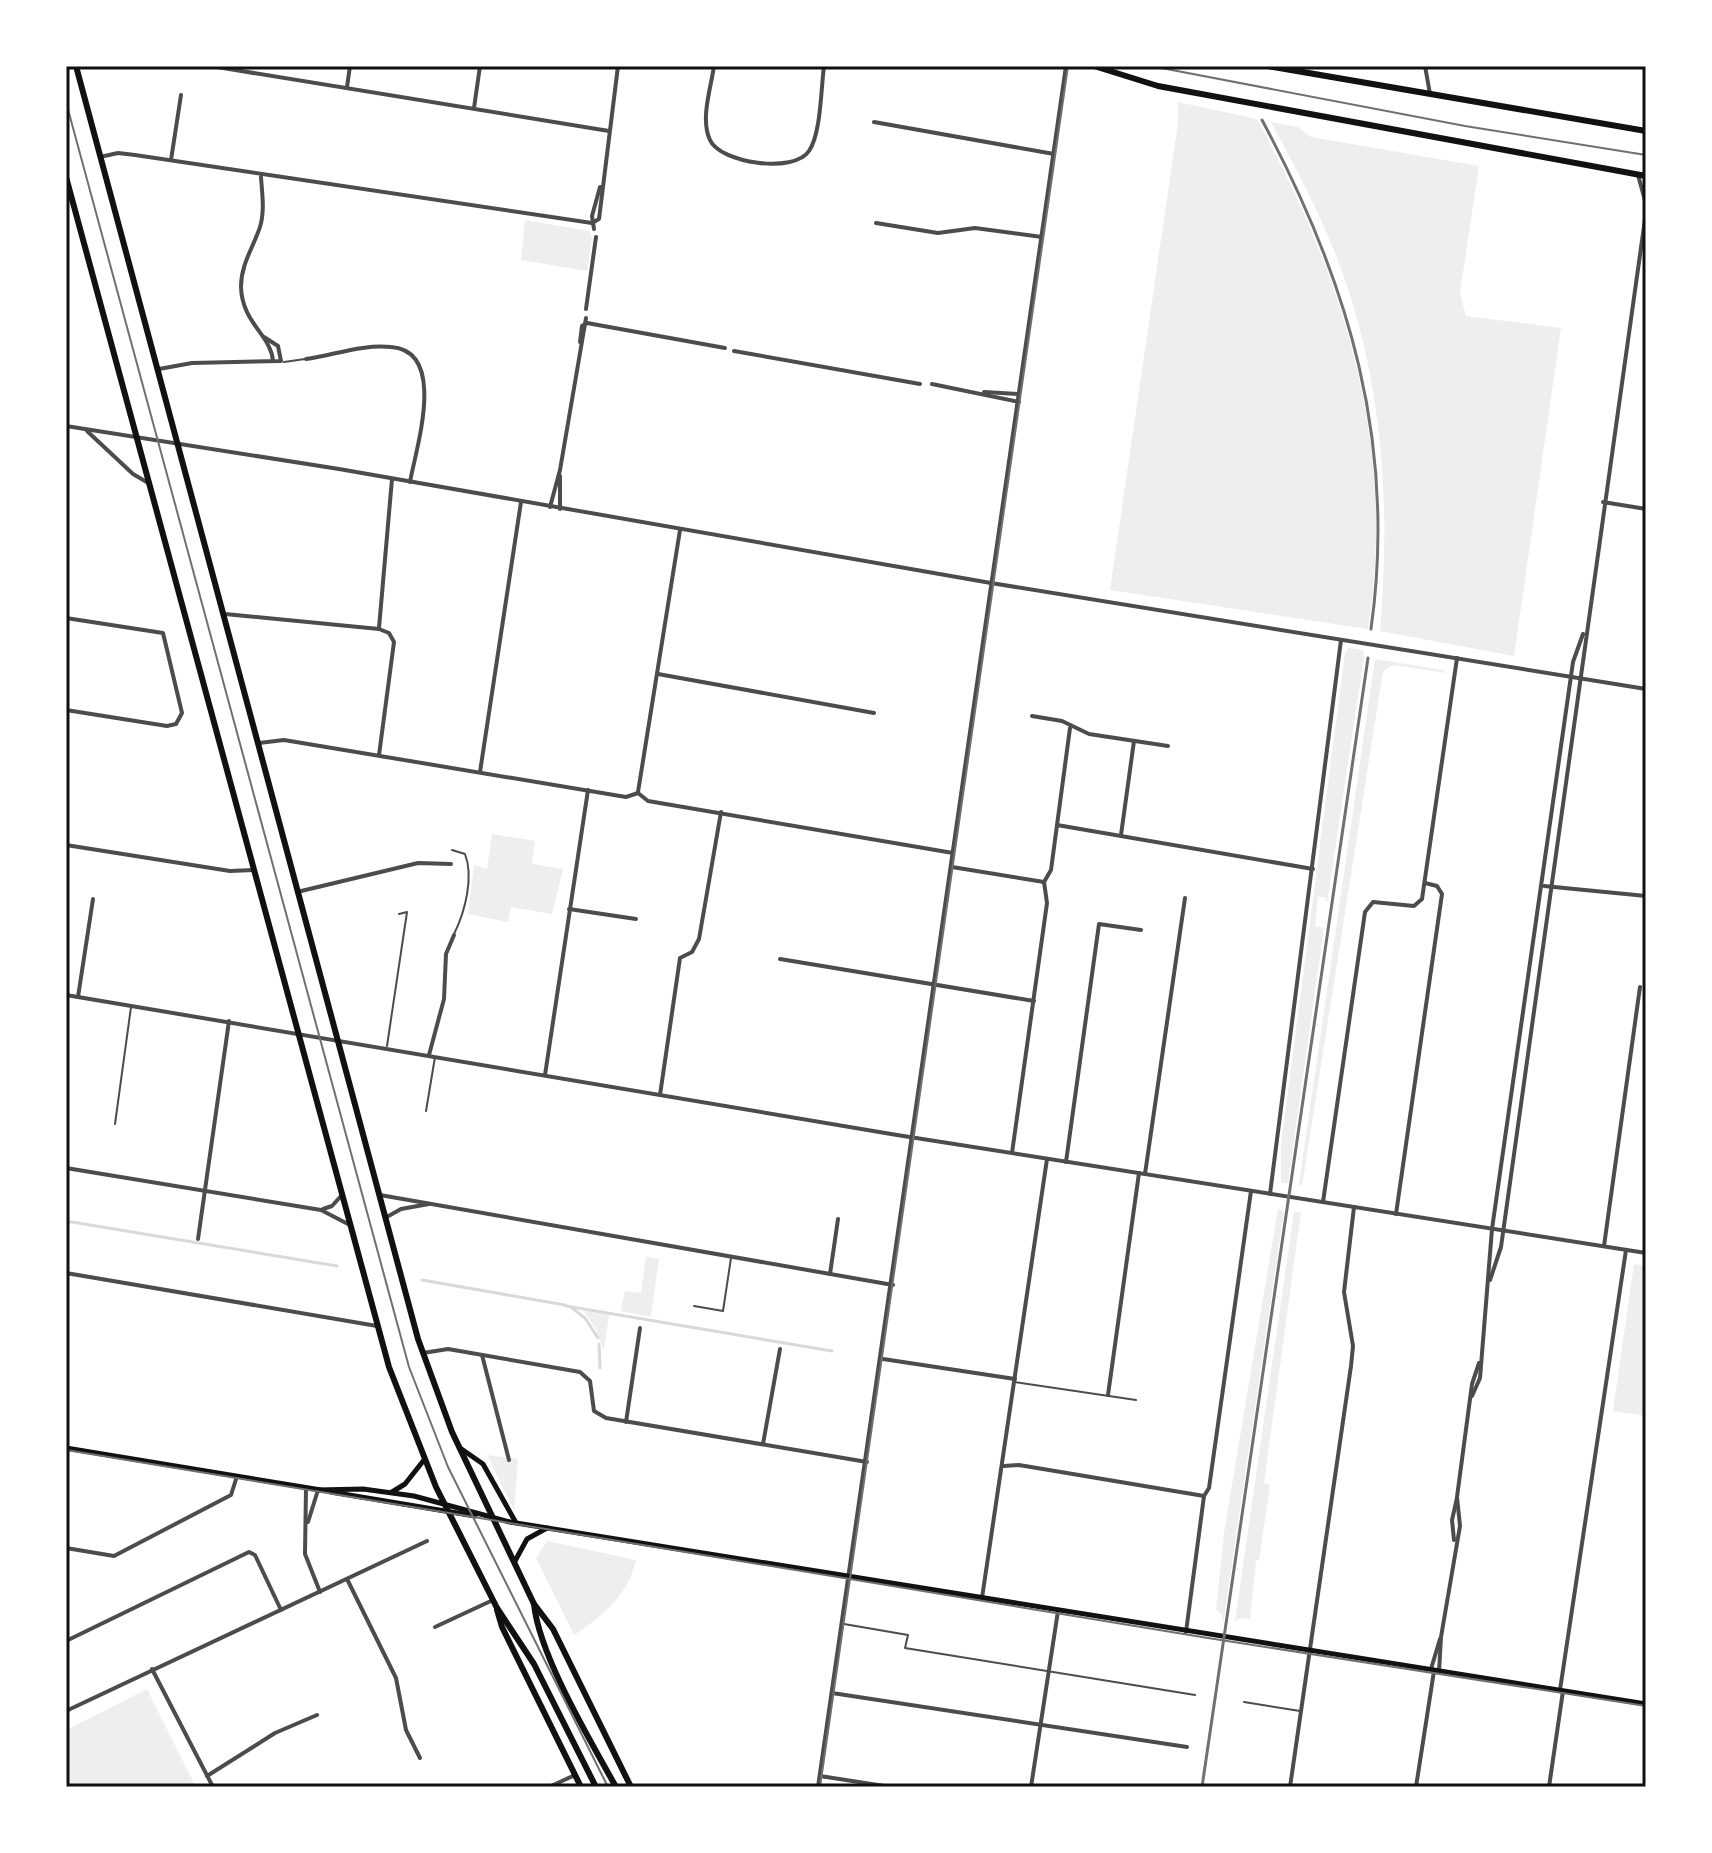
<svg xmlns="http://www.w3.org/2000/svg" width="1712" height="1853" viewBox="0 0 1712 1853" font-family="'Asap Condensed',sans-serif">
  <rect width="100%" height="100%" fill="#fff"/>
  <g fill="#eee">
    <path d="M1178 102 1257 119C1344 278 1397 445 1368 629L1110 590 1178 123Z"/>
    <path d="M1271 122 1298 127 1311 137 1479 166 1460 293 1466 316 1561 328 1514 656 1380 631C1391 502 1383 375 1335 253 1317 207 1294 165 1271 122Z"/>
    <polygon points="525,220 589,231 592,238 587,271 521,260"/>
    <polygon points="1349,648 1363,650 1364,657 1327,903 1325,897 1318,897 1315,926 1324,928 1288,1183 1281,1183 1281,1145 1345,653"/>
    <polygon points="1375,659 1443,670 1446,673 1393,665 1383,671 1302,1186 1299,1184"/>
    <polygon points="492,834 535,841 532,864 563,869 552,914 511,907 508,922 468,914 474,865 487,869"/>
    <polygon points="1278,1209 1284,1211 1223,1624 1222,1614 1216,1610 1224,1533"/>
    <polygon points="1294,1212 1301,1212 1264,1483 1270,1485 1259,1561 1256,1560 1250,1619 1240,1618 1235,1621"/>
    <polygon points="646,1256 659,1259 651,1317 621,1311 625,1291 641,1293"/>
    <polygon points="1634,1264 1646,1266 1646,1416 1613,1411"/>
    <polygon points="584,1311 609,1315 604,1351 596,1329"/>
    <polygon points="487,1455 518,1459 514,1510"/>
    <path d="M547 1541 636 1560C628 1595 603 1616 574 1635L536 1558Z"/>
    <polygon points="147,1689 196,1787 66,1787 66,1730"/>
  </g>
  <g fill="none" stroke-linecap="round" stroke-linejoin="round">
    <g stroke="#d9d9d9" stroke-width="3">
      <polyline points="66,1221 337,1266"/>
      <polyline points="422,1280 565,1305"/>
      <polyline points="566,1306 832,1351"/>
      <polyline points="572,1308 585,1318 598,1338"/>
      <polyline points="599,1344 600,1368"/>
    </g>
    <g stroke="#4c4c4c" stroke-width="2">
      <polyline points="284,362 305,359"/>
      <path d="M452 850 465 854C474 877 465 912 454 934"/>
      <polyline points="387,1046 407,912 399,914"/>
      <polyline points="426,1111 435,1057"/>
      <polyline points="115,1124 131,1007"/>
      <polyline points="694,1306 723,1311 731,1258"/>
      <polyline points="1015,1382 1136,1400"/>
      <polyline points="844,1624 908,1635 905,1648 1195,1695"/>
      <polyline points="1244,1702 1300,1711"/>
    </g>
    <g stroke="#4c4c4c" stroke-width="4">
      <polyline points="211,66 609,131"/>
      <path d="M714 66C711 88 700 119 710 140 720 163 794 174 809 151 821 134 821 88 824 66"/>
      <polyline points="1425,66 1430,94"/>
      <polyline points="347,87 350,66"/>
      <polyline points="474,108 480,66"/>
      <polyline points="874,122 1054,154"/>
      <polyline points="100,157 118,153 135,155 592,223"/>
      <polyline points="171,160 181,95"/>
      <path d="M261 177C262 193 265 211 260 227 253 248 241 264 241 287 242 323 271 335 273 361"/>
      <polyline points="592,223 599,219 618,66"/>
      <polyline points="876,223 938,233 975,228 1042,237"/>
      <polyline points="594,229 592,216 600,187"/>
      <polyline points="586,309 596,237"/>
      <polyline points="587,323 725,348"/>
      <polyline points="580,342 582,326 587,323"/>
      <polyline points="734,351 920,384"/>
      <path d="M306 359C334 355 363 344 391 347 448 351 416 448 410 482"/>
      <polyline points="159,369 192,363 281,361 278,346 264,337"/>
      <polyline points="932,384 1019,402"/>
      <polyline points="984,392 1019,394"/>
      <polyline points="1603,502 1646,509"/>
      <polyline points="550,507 560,470 586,318"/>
      <polyline points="560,509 560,476"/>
      <polyline points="225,614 379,629 389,633 394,642 379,755"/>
      <polyline points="66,618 163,633 182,713 176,724 167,726 66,710"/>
      <polyline points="379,628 392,479"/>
      <polyline points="658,674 874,713"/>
      <polyline points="1032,716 1062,721 1089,734 1168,746"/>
      <polyline points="259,743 284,740 626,797 638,793 648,801 953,853"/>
      <polyline points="480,772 521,502"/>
      <polyline points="638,792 680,530"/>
      <polyline points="1057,825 1313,869"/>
      <polyline points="1121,835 1134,741"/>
      <polyline points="66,845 230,871 254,870"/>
      <polyline points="952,867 1044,882"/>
      <polyline points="1044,882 1051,870 1070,728"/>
      <polyline points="1544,886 1646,896"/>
      <polyline points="297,892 418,863 451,864"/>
      <polyline points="569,909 636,919"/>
      <polyline points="780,959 1034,1001"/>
      <polyline points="78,997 93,899"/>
      <polyline points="429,1055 444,999 446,954 454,935"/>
      <polyline points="545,1075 588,790"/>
      <polyline points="660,1095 680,958 692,952 699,939 721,812"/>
      <polyline points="1012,1153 1047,903 1044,882"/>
      <polyline points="1066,1162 1099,924 1141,930"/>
      <polyline points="66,1168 321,1210 348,1224"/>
      <polyline points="1145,1174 1185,898"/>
      <polyline points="1270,1194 1341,640"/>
      <polyline points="380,1195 893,1285"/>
      <polyline points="1323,1202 1365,912 1373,902 1414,906 1422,899 1457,658"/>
      <polyline points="323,1209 332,1206 341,1196"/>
      <polyline points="1396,1214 1442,894 1437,886 1425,883"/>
      <polyline points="385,1218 401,1209 429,1204"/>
      <polyline points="198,1239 229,1021"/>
      <polyline points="1604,1246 1640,987"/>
      <polyline points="66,1273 377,1326"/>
      <polyline points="830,1274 838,1219"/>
      <polyline points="423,1353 448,1349 580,1372 590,1381 594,1411 606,1418 867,1462"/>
      <polyline points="482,1355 509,1460"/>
      <polyline points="883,1359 1015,1379"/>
      <polyline points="1108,1395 1139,1173"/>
      <polyline points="626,1422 640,1328"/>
      <polyline points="763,1444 780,1349"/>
      <polyline points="1004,1466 1019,1465 1204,1496 1186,1632"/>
      <polyline points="306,1488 305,1554 320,1592"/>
      <polyline points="1204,1496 1209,1488 1251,1191"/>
      <polyline points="308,1522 318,1490"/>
      <polyline points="66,1548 114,1556 231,1495 237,1476"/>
      <polyline points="347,1579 396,1678 406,1730 420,1758"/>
      <polyline points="982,1598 1047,1159"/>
      <polyline points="435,1627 493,1600"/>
      <polyline points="66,1641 249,1552 255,1555 281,1610"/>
      <polyline points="152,1669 213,1787"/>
      <polyline points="1560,1690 1626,1250"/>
      <polyline points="832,1693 1187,1747"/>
      <polyline points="66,1711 427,1541"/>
      <polyline points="207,1776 275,1733 317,1715"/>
      <polyline points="820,1776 891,1787"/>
      <polyline points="549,1787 575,1775"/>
      <polyline points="1031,1787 1058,1611"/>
      <polyline points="1290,1787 1351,1366 1353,1346 1344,1292 1354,1207"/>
      <polyline points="1416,1787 1434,1671"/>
      <polyline points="1549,1787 1563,1691"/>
    </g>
    <g stroke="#4c4c4c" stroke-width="4">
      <polyline points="1638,175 1646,204"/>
      <polyline points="66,426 339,469 991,583 1646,689"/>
      <polyline points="87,431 133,474 150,484"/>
      <polyline points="66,995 897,1135 1646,1253"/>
      <polyline points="1490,1280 1501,1247 1646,212"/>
      <polyline points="1472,1396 1480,1378 1492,1229 1573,662 1583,634"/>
      <polyline points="1454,1540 1452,1520 1457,1498"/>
      <polyline points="1431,1669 1440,1639"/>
      <polyline points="1439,1672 1441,1637 1460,1526 1457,1497 1472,1384 1479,1363"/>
      <polyline points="818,1787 1066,66"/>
    </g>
    <g stroke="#111" stroke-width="5">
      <polyline points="66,1448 321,1490"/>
      <polyline points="460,1448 483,1464 515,1521"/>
      <polyline points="318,1490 363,1489 414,1496 510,1522 1646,1704"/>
      <polyline points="331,1492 475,1516"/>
      <polyline points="392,1492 405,1484 424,1460"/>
      <polyline points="515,1561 527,1539 547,1528"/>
    </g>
    <g stroke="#111" stroke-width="6">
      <polyline points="534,1604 553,1629 631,1787"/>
      <polyline points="497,1610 502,1627 581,1787"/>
    </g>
    <g stroke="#111" stroke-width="6">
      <path d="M76 66 418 1339 452 1432 534 1604C539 1655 590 1740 616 1787"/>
      <polyline points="1094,66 1158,86 1646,176"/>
      <polyline points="1268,66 1646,131"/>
      <polyline points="66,177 389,1367 436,1487 497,1608 534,1664 596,1787"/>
    </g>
    <g stroke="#707070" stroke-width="2">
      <polyline points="1151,66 1465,126 1646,155"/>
      <polyline points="66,102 409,1367 448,1467 608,1787"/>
      <polyline points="66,1450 1208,1638 1646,1706"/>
      <polyline points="820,1787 1068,66"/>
    </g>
    <g stroke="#707070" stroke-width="3">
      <path d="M1262 120C1349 282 1397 444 1371 629"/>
      <polyline points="1202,1787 1368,658"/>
    </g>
  </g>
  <rect width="1712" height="1853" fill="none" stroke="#ffffff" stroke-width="136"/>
  <rect x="68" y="68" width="1576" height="1717" fill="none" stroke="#111" stroke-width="3"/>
</svg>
